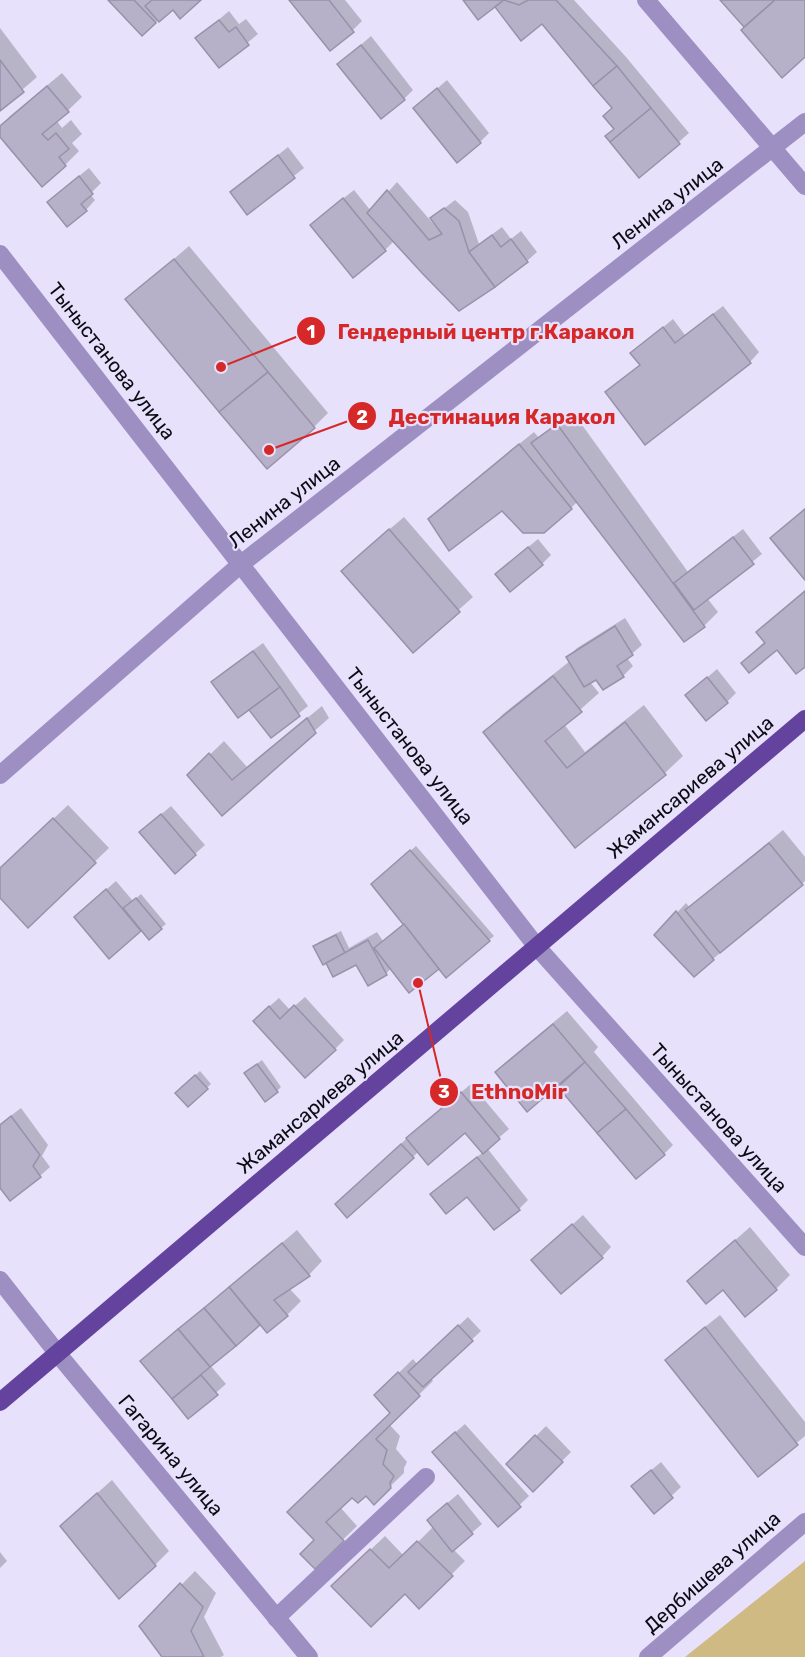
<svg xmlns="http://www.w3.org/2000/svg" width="805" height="1657" viewBox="0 0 805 1657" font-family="Rubik,sans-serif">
  <rect width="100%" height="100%" fill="#e7e1fb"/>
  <polygon fill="#cfba83" points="805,1560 805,1657 685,1657 805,1561"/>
  <g fill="#0003">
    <polygon points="110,0 198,0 173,8 142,34"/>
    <polygon points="291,0 345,0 362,21 353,30"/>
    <polygon points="465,0 574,0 626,57 689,133 640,176 615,129 613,108 543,21 501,0"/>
    <polygon points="229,11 239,24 246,19 258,34 219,66 197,38"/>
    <polygon points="0,28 37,77 0,109"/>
    <polygon points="371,36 413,90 404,99 339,64"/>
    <polygon points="62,73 82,97 57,121 62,128 71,120 82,134 72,143 79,151 65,165 0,135 0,127 10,116"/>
    <polygon points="447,80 489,133 480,142 415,108"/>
    <polygon points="288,147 304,168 247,213 232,192"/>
    <polygon points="89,168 101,183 90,194 95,200 86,210 58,193"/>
    <polygon points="397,182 437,228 438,227 432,218 455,200 468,212 479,244 502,227 511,239 521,231 537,252 527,261 459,309 394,241 385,250 321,216 354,190 371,211"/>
    <polygon points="189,246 328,413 314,427 127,299"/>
    <polygon points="723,306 759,352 750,362 646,443 607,392 641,364 632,353 673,319 685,335"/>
    <polygon points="572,411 688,572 743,529 762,554 707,598 718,612 704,626 578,501 571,508 502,509 430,519 444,505 534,432 539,438"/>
    <polygon points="805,508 805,577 772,538"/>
    <polygon points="404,517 473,597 413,651 357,557"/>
    <polygon points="538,539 551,555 542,564 506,565"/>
    <polygon points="805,590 805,665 777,648 743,663 765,641 758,632"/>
    <polygon points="625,618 642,645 627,658 633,666 623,676 596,678 590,682 599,693 564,724 585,752 644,705 683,756 665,773 575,845 485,732 503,714 570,661 568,657 577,648"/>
    <polygon points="263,643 308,706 271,736 249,708 213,682 222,673"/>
    <polygon points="717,669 736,693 727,702 687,695"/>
    <polygon points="322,706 329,718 222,814 189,775 224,741 247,767"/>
    <polygon points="68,805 109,848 28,926 0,896 0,869"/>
    <polygon points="171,806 205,845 195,854 151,823"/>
    <polygon points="783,830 805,857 805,881 713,959 656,935 686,903 690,908"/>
    <polygon points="416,846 494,936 489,940 446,976 439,967 391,968 386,974 315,947 319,942 341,931 349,948 377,932 383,941 404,923 377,880"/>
    <polygon points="116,881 133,901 141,894 166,924 149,938 142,929 109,957 85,908"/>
    <polygon points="305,997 344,1040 335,1049 264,1011 279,998 290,1010"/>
    <polygon points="567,1011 598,1047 594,1052 673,1145 664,1154 568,1075 497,1072 511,1058"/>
    <polygon points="262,1060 281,1087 277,1091 250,1069"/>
    <polygon points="200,1071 211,1084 188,1105 177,1093"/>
    <polygon points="471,1084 509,1129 487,1148 528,1200 519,1209 468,1195 432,1194 483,1152 466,1131 419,1151 413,1157 346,1194 417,1129"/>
    <polygon points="21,1108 48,1145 42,1156 50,1167 40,1176 0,1186 0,1124"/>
    <polygon points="583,1215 611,1247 602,1257 543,1251"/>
    <polygon points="750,1227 790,1275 776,1289 723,1288 689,1281"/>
    <polygon points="297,1230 322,1261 309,1275 289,1288 301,1301 287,1315 260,1323 210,1365 226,1384 188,1417 142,1362"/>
    <polygon points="720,1315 805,1422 805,1436 758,1475 667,1360 681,1346"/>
    <polygon points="468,1317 481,1331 431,1378 433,1381 389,1424 400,1436 396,1449 407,1462 404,1468 404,1473 374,1502 366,1494 352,1496 340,1507 357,1526 315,1567 316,1540 289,1512 392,1413 376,1395 413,1359 417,1364"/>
    <polygon points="465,1424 529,1496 498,1525 443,1443"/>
    <polygon points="546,1426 571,1452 533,1490 508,1464"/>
    <polygon points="661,1462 681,1487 654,1512 643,1477"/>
    <polygon points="112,1480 169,1551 155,1565 76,1512"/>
    <polygon points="458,1494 482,1524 453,1549 465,1561 419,1607 405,1592 333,1586 385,1536 404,1556 434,1526 438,1511"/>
    <polygon points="0,1552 7,1561 0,1568"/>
    <polygon points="195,1571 216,1593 204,1617 224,1655 221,1657 164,1657 141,1626"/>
  </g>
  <g fill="#b7b0c9" stroke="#9791a9" stroke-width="1.5">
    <polygon points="108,0 134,0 156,23 142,36"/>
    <polygon points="152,0 201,0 180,19 173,10 159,22 145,6"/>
    <polygon points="289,0 329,0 354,32 330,51"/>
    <polygon points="463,0 504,0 478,20"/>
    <polygon points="504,0 519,5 528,0 556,0 617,66 593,86 542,24 521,41 495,7"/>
    <polygon points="720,0 775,0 744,27"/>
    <polygon points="775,0 805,0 805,57 782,78 741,30"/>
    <polygon points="219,20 229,32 236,27 249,45 219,68 195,38"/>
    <polygon points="361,45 405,100 381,119 337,64"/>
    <polygon points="0,60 24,92 0,111"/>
    <polygon points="617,66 651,108 610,142 605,136 614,129 603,116 612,108 593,86"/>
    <polygon points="47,86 69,112 42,134 48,140 56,133 69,149 59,157 66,166 42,187 0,137 0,126"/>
    <polygon points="437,88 481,143 457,163 413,108"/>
    <polygon points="651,108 680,144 639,178 610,142"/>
    <polygon points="278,155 295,178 247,215 230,192"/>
    <polygon points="79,176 93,194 81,204 87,211 67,227 47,202"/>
    <polygon points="387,190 429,240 442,234 430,218 444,208 459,221 469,252 495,287 459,311 422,273 367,213"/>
    <polygon points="343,198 386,251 353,278 310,225"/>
    <polygon points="492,235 501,247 511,239 528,262 495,287 469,252"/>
    <polygon points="174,259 268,372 219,412 125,299"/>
    <polygon points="713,314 751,363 645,445 605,392 640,365 630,353 663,327 675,343"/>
    <polygon points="268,372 315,428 267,469 219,412"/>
    <polygon points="557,424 705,627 684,642 531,443"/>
    <polygon points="519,444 572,509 544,533 523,533 502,511 449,551 428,519"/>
    <polygon points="805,509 805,580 770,538"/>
    <polygon points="389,529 460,612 413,653 341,571"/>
    <polygon points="733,537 754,564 694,610 674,583"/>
    <polygon points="528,547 543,565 510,592 495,574"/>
    <polygon points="805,591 805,667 796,674 777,650 749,673 741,663 765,643 756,632"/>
    <polygon points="615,626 633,655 617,666 624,677 603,690 596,680 584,687 566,657"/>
    <polygon points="253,651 280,687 238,718 211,682"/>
    <polygon points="553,676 582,712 545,741 567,768 625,722 666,775 575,848 483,732"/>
    <polygon points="707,677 728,703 706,721 685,695"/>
    <polygon points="280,687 300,716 271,738 249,710"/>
    <polygon points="307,718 316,733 222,816 187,775 209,753 232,780"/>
    <polygon points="161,814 196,855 175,874 139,832"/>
    <polygon points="53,818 96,863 28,928 0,898 0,868"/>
    <polygon points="769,843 803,885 720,953 685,910"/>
    <polygon points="410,850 490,941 446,978 371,884"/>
    <polygon points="106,889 141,931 109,959 74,917"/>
    <polygon points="136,898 162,929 149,940 123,908"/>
    <polygon points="676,911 714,960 694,977 654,935"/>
    <polygon points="404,924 439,969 409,993 374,948"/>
    <polygon points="336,935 345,953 323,965 313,946"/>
    <polygon points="368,940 387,975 368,986 356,965 333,977 326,963"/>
    <polygon points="294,1005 336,1050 305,1078 253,1021 269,1006 280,1019"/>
    <polygon points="553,1024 585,1062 527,1112 495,1072"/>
    <polygon points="585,1062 626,1109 597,1133 558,1087"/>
    <polygon points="257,1064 278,1092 265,1102 244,1073"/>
    <polygon points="195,1075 208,1089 188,1107 175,1093"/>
    <polygon points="461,1092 500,1139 483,1154 465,1133 428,1165 406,1138"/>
    <polygon points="626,1109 665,1155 636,1179 597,1133"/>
    <polygon points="11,1116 40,1155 33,1166 41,1177 10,1201 0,1188 0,1125"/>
    <polygon points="401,1144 414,1158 347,1218 335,1204"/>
    <polygon points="477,1157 520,1210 494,1230 467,1197 446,1214 430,1194"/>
    <polygon points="572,1224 603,1258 561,1294 531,1260"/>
    <polygon points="735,1240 777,1290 745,1317 723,1290 706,1304 687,1281"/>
    <polygon points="282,1243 310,1276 274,1300 288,1316 267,1333 229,1287"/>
    <polygon points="229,1287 260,1325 236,1346 204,1308"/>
    <polygon points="204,1308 236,1346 210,1367 178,1329"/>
    <polygon points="458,1325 473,1341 423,1387 408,1372"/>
    <polygon points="705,1327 798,1445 758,1477 665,1360"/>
    <polygon points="178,1329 210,1367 172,1399 140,1361"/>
    <polygon points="398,1372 420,1396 376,1439 387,1450 383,1464 394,1476 390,1483 391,1488 374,1505 366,1496 358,1503 352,1498 326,1522 344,1541 315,1569 300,1554 314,1540 287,1512 390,1413 374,1395"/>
    <polygon points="201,1375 218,1395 188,1419 172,1399"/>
    <polygon points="455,1432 521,1507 498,1527 432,1452"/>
    <polygon points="535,1435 563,1462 533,1492 506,1464"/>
    <polygon points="651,1470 673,1498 654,1514 631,1486"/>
    <polygon points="97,1493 156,1566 119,1599 60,1526"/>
    <polygon points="447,1503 473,1534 452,1552 427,1520"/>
    <polygon points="417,1541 453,1576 419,1609 405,1594 371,1627 331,1586 370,1549 389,1568"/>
    <polygon points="180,1583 203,1607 191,1631 204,1657 162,1657 139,1626"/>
  </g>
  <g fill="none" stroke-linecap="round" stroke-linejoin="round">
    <g stroke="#9d8fc2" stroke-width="18">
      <polyline points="646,0 805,186"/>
      <polyline points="0,254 537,947 805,1247"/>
      <polyline points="0,775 241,564 805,122"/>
      <polyline points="0,1280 58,1354 309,1657"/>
      <polyline points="276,1618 426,1477"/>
      <polyline points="648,1657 805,1522"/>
    </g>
    <polyline stroke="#64439e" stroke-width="18" points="0,1402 805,719"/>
  </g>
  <g text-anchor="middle" stroke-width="4.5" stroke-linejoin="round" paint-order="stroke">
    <g font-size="20" fill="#0c0a12" stroke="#e7e1fb">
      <text transform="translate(667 203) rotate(-38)" y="7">Ленина улица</text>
      <text transform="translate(112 361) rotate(52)" y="7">Тыныстанова улица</text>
      <text transform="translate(284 502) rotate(-38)" y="7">Ленина улица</text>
      <text transform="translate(410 746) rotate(52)" y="7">Тыныстанова улица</text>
      <text transform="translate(690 787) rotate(-40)" y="7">Жамансариева улица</text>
      <text transform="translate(320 1102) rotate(-40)" y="7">Жамансариева улица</text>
      <text transform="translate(719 1118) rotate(48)" y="7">Тыныстанова улица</text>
      <text transform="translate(171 1455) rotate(50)" y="7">Гагарина улица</text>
      <text transform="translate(712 1572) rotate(-41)" y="7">Дербишева улица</text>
    </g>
  </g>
  <path fill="none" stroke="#d62828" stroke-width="2" d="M221 367L311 331M269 450L362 416M418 983L444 1092"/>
  <g fill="#d62828" stroke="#e7e1fb" stroke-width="2">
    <circle cx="221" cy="367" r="6"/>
    <circle cx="269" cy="450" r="6"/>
    <circle cx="418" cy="983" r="6"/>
    <circle cx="311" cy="331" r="15"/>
    <circle cx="362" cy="416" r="15"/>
    <circle cx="444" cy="1092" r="15"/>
  </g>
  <g font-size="18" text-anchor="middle" font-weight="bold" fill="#fff">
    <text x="311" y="338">1</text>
    <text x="362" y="423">2</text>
    <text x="444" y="1098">3</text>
  </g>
  <g font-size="21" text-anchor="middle" font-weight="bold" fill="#d62828" stroke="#e7e1fb" stroke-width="4.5" stroke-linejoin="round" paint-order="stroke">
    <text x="486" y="339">Гендерный центр г.Каракол</text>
    <text x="502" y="424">Дестинация Каракол</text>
    <text x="519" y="1099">EthnoMir</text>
  </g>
</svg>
